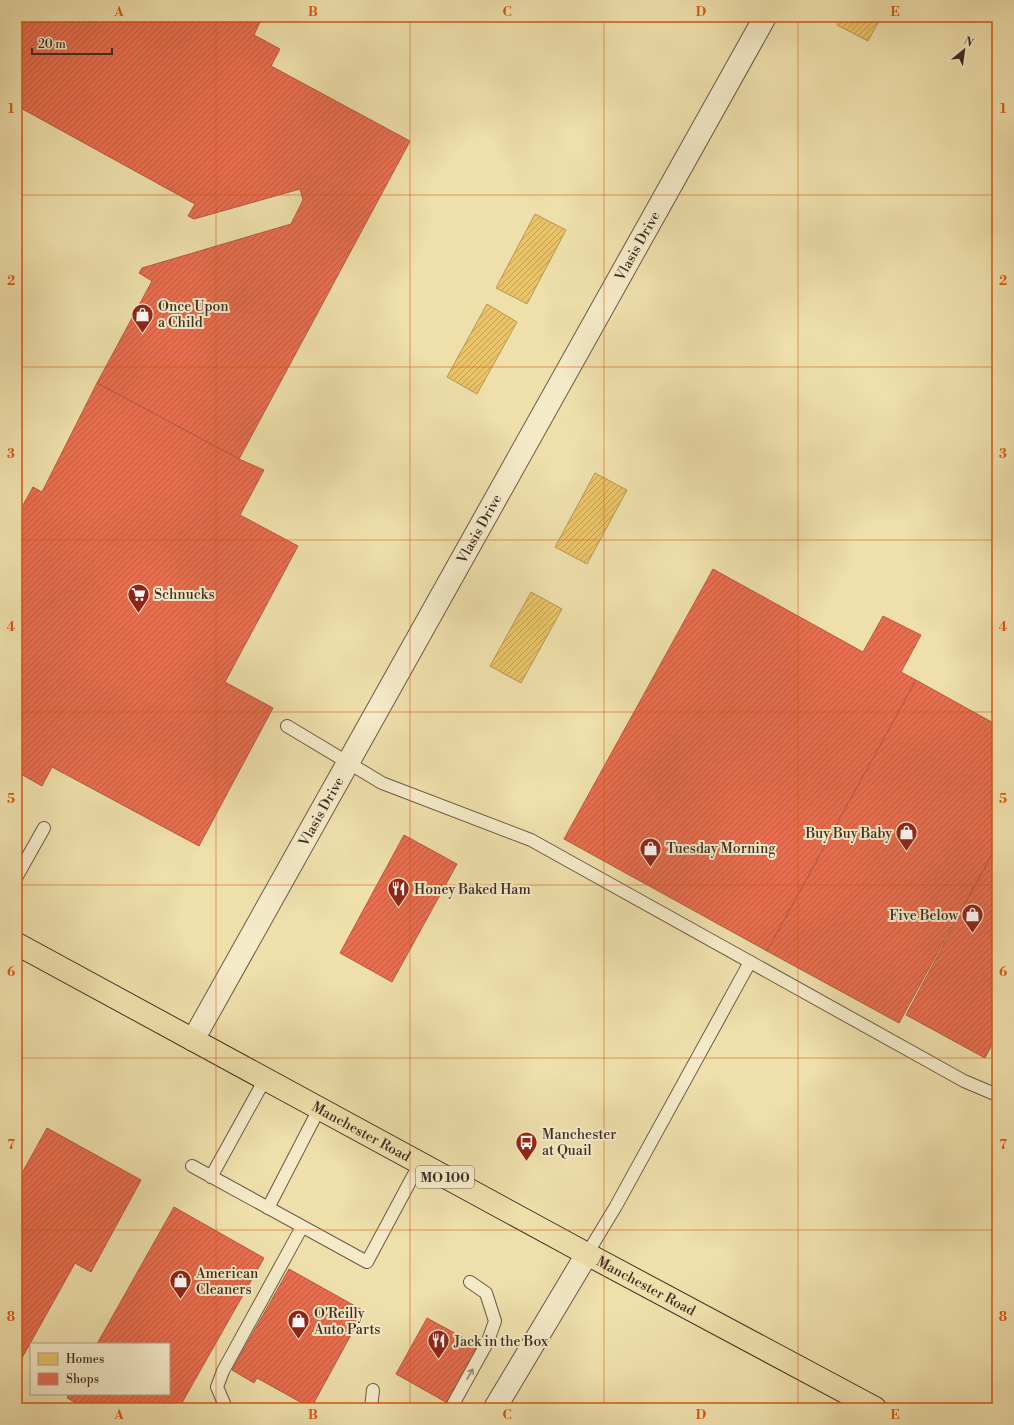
<svg xmlns="http://www.w3.org/2000/svg" width="1014" height="1425" viewBox="0 0 1014 1425" font-family="'Libre Bodoni',serif">
  <defs>
    <pattern id="homes-hatch" width="6" height="6" patternUnits="userSpaceOnUse"><rect width="6" height="6" fill="#e9c46a"/><path d="M-1 1l2-2M0 6l6-6M5 7l2-2" fill="none" stroke="#bea057"/></pattern>
    <pattern id="shops-hatch" width="6" height="6" patternUnits="userSpaceOnUse"><rect width="6" height="6" fill="#e76f51"/><path d="M-1 1l2-2M0 6l6-6M5 7l2-2" fill="none" stroke="#bd5c43"/></pattern>
  </defs>
  <rect width="100%" height="100%" fill="#eedfab"/>
  <filter id="stains"><feTurbulence type="fractalNoise" baseFrequency=".005" numOctaves="4"/><feColorMatrix values="0 0 0 0 .2 0 0 0 0 .09 0 0 0 0 .02 0 0 0 .5 -.17"/></filter>
  <radialGradient id="worn" r=".72"><stop offset=".6" stop-color="#630" stop-opacity="0"/><stop offset="1" stop-color="#630" stop-opacity=".3"/></radialGradient>
  <g fill="url(#homes-hatch)" stroke="#b69755">
    <polygon points="841,17 881,17 868,41 837,25"/>
    <polygon points="535,214 566,230 527,304 496,288"/>
    <polygon points="487,304 517,322 477,394 447,377"/>
    <polygon points="595,473 627,490 587,564 555,547"/>
    <polygon points="531,592 562,609 521,683 490,666"/>
  </g>
  <g fill="url(#shops-hatch)" stroke="#b45b44">
    <polygon points="17,17 250,17 260,22 254,35 280,49 271,66 410,141 239,459 97,383 152,281 139,273 142,268 291,224 303,200 300,189 194,219 188,216 195,204 17,106"/>
    <polygon points="97,383 239,459 264,470 240,515 298,546 225,682 273,708 199,846 52,767 42,786 17,772 17,516 33,487 42,492"/>
    <polygon points="713,569 863,652 883,616 921,635 901,672 916,680 767,951 564,839"/>
    <polygon points="916,680 997,725 997,854 993,852 899,1023 767,951"/>
    <polygon points="404,835 457,864 392,982 340,953"/>
    <polygon points="993,852 997,854 997,1035 985,1058 906,1015"/>
    <polygon points="47,1128 141,1180 91,1272 75,1263 17,1367 17,1182"/>
    <polygon points="174,1207 264,1258 179,1408 85,1408 67,1398 69,1394 169,1394 169,1344 97,1344"/>
    <polygon points="289,1269 364,1311 311,1408 257,1378 254,1383 232,1370"/>
    <polygon points="427,1318 482,1348 451,1405 396,1374"/>
  </g>
  <g fill="none" stroke-linecap="round" stroke-linejoin="round">
    <defs>
      <g id="lane">
        <polyline points="287,726 382,783 531,840 964,1081 997,1095"/>
        <polyline points="17,876 44,828"/>
        <polyline points="192,1166 367,1262 420,1163"/>
        <polyline points="211,1177 265,1079"/>
        <polyline points="268,1208 319,1109"/>
        <polyline points="587,1254 616,1206 750,962"/>
        <polyline points="226,1408 217,1387 223,1371 302,1227"/>
        <polyline points="371,1408 373,1390"/>
        <polyline points="451,1408 488,1341 495,1321 486,1293 470,1282"/>
      </g>
      <g id="street">
        <path id="s1" d="M193 1040 765 17"/>
        <polyline points="495,1408 587,1254"/>
      </g>
      <g id="highway">
        <path id="s2" d="M17 944 587 1254 875 1408"/>
      </g>
    </defs>
    <use href="#lane" stroke="#6a5a46" stroke-width="14"/>
    <use href="#street" stroke="#6a5a46" stroke-width="24"/>
    <use href="#highway" stroke="#3e2d24" stroke-width="24"/>
    <use href="#lane" stroke="#f4eac8" stroke-width="12"/>
    <use href="#street" stroke="#f4eac8" stroke-width="22"/>
    <use href="#highway" stroke="#eedfab" stroke-width="22"/>
  </g>
  <defs><path id="oneway-shaft" d="M-6 0H5M1.5-3L5.5 0L1.5 3" fill="none" stroke-width="1.6" stroke-linecap="round" stroke-linejoin="round"/></defs>
  <use stroke="#998c76" href="#oneway-shaft" transform="translate(470 1374) rotate(-61)"/>
  <path fill="none" stroke="#d7550e" stroke-width="1" stroke-opacity="0.55" d="M216 17V1408M410 17V1408M604 17V1408M798 17V1408M17 195H997M17 367H997M17 540H997M17 712H997M17 885H997M17 1058H997M17 1230H997"/>
  <defs>
    <symbol id="shop-pin" viewBox="-11 -11 22 30"><path d="M0 17L-7.5 6A9.5 9.5 0 1 1 7.5 6Z" fill="#8f2418" stroke="#f4eac8"/><path d="M-5-2.5h2.3a2.7 3.5 0 0 1 5.4 0H5L5.5 6h-11ZM-1.5-2.5h3a1.5 2.3 0 0 0-3 0Z" fill="#fff"/></symbol>
    <symbol id="supermarket-pin" viewBox="-11 -11 22 30"><path d="M0 17L-7.5 6A9.5 9.5 0 1 1 7.5 6Z" fill="#8f2418" stroke="#f4eac8"/><path d="M-6-5.5h2.5l.6 2H6L4.5 2H-2.5L-4.4-4H-6ZM-1.5 3.2a1.3 1.3 0 1 0 .1 0ZM3 3.2a1.3 1.3 0 1 0 .1 0Z" fill="#fff"/></symbol>
    <symbol id="restaurant-pin" viewBox="-11 -11 22 30"><path d="M0 17L-7.5 6A9.5 9.5 0 1 1 7.5 6Z" fill="#8f2418" stroke="#f4eac8"/><path d="M-5-6h1v4h1v-4h1v4h1v-4h1v5L-1.5 .5V6h-2V.5L-5-1ZM5-6V6H3V1.5H1.5Q1.5-4 5-6Z" fill="#fff"/></symbol>
    <symbol id="bus-pin" viewBox="-11 -11 22 30"><path d="M0 17L-7.5 6A9.5 9.5 0 1 1 7.5 6Z" fill="#8f2418" stroke="#f4eac8"/><path d="M-5-6H5V4H4V6H2V4H-2V6H-4V4H-5ZM-3.5-4V0h7V-4ZM-3.5 1.2v1.5H-2V1.2ZM2 1.2v1.5H3.5V1.2Z" fill="#fff"/></symbol>
  </defs>
  <g fill-rule="evenodd">
    <use href="#shop-pin" x="130" y="302" width="25" height="34"/>
    <use href="#supermarket-pin" x="126" y="582" width="25" height="34"/>
    <use href="#shop-pin" x="894" y="820" width="25" height="34"/>
    <use href="#shop-pin" x="638" y="836" width="25" height="34"/>
    <use href="#restaurant-pin" x="386" y="876" width="25" height="34"/>
    <use href="#shop-pin" x="960" y="902" width="25" height="34"/>
    <use href="#bus-pin" x="514" y="1130" width="25" height="34"/>
    <use href="#shop-pin" x="168" y="1268" width="25" height="34"/>
    <use href="#shop-pin" x="286" y="1308" width="25" height="34"/>
    <use href="#restaurant-pin" x="426" y="1328" width="25" height="34"/>
  </g>
  <g text-anchor="middle" stroke-width="4" stroke-linejoin="round" paint-order="stroke">
    <rect fill="#f4eac8" stroke="#756655" stroke-width="1" x="416" y="1166" width="58" height="22" rx="3"/>
    <g font-size="13" font-weight="bold" fill="#3e2d24">
      <text x="445" y="1182">MO 100</text>
    </g>
    <g font-size="14" fill="#3e2d24" stroke="#f4eac8">
      <text dy="5" stroke="none"><textPath href="#s1" startOffset="910">Vlasis Drive</textPath></text>
      <text dy="5" stroke="none"><textPath href="#s1" startOffset="586">Vlasis Drive</textPath></text>
      <text dy="5" stroke="none"><textPath href="#s1" startOffset="262">Vlasis Drive</textPath></text>
      <text dy="5" stroke="none"><textPath href="#s2" startOffset="392">Manchester Road</textPath></text>
      <text dy="5" stroke="none"><textPath href="#s2" startOffset="716">Manchester Road</textPath></text>
    </g>
    <g font-size="14" fill="#3e2d24" stroke="#f4eac8" text-anchor="start">
      <text x="158" y="311">Once Upon<tspan x="158" dy="16">a Child</tspan></text>
      <text x="154" y="599">Schnucks</text>
      <text x="892" y="838" text-anchor="end">Buy Buy Baby</text>
      <text x="666" y="853">Tuesday Morning</text>
      <text x="414" y="894">Honey Baked Ham</text>
      <text x="958" y="920" text-anchor="end">Five Below</text>
      <text x="542" y="1139">Manchester<tspan x="542" dy="16">at Quail</tspan></text>
      <text x="196" y="1278">American<tspan x="196" dy="16">Cleaners</tspan></text>
      <text x="314" y="1318">O'Reilly<tspan x="314" dy="16">Auto Parts</tspan></text>
      <text x="454" y="1346">Jack in the Box</text>
    </g>
  </g>
  <rect width="1014" height="1425" fill="none" stroke="#eedfab" stroke-width="44"/>
  <rect x="30" y="1343" width="140" height="52" fill="#f4eac8" stroke="#ab9e86"/>
  <rect x="38" y="1353" width="20" height="12" fill="#e9c46a" stroke="#ab9e86"/>
  <text x="66" y="1363" font-size="12" fill="#3e2d24">Homes</text>
  <rect x="38" y="1373" width="20" height="12" fill="#e76f51" stroke="#ab9e86"/>
  <text x="66" y="1383" font-size="12" fill="#3e2d24">Shops</text>
  <g transform="translate(964 50) rotate(29)" stroke="#f4eac8" stroke-width="3" paint-order="stroke">
  <path d="M0-3L7 15L0 10L-7 15Z" fill="#3e2d24"/>
  <text y="-6" font-size="11" font-weight="bold" text-anchor="middle" fill="#3e2d24">N</text>
  </g>
  <path d="M32 48v6h80v-6" fill="none" stroke="#3e2d24" stroke-width="2"/>
  <text x="38" y="48" font-size="12" fill="#3e2d24" stroke="#f4eac8" stroke-width="3" paint-order="stroke">20 m</text>
  <rect x="22" y="22" width="970" height="1381" fill="none" stroke="#d7550e" stroke-width="1.5"/>
  <g font-size="13" text-anchor="middle" font-weight="bold" fill="#d7550e">
    <text x="119" y="16">A</text>
    <text x="313" y="16">B</text>
    <text x="507" y="16">C</text>
    <text x="701" y="16">D</text>
    <text x="895" y="16">E</text>
    <text x="11" y="113">1</text>
    <text x="1003" y="113">1</text>
    <text x="11" y="285">2</text>
    <text x="1003" y="285">2</text>
    <text x="11" y="458">3</text>
    <text x="1003" y="458">3</text>
    <text x="11" y="631">4</text>
    <text x="1003" y="631">4</text>
    <text x="11" y="803">5</text>
    <text x="1003" y="803">5</text>
    <text x="11" y="976">6</text>
    <text x="1003" y="976">6</text>
    <text x="11" y="1149">7</text>
    <text x="1003" y="1149">7</text>
    <text x="11" y="1321">8</text>
    <text x="1003" y="1321">8</text>
    <text x="119" y="1419">A</text>
    <text x="313" y="1419">B</text>
    <text x="507" y="1419">C</text>
    <text x="701" y="1419">D</text>
    <text x="895" y="1419">E</text>
  </g>
  <rect width="100%" height="100%" filter="url(#stains)"/>
  <rect width="100%" height="100%" fill="url(#worn)"/>
</svg>
